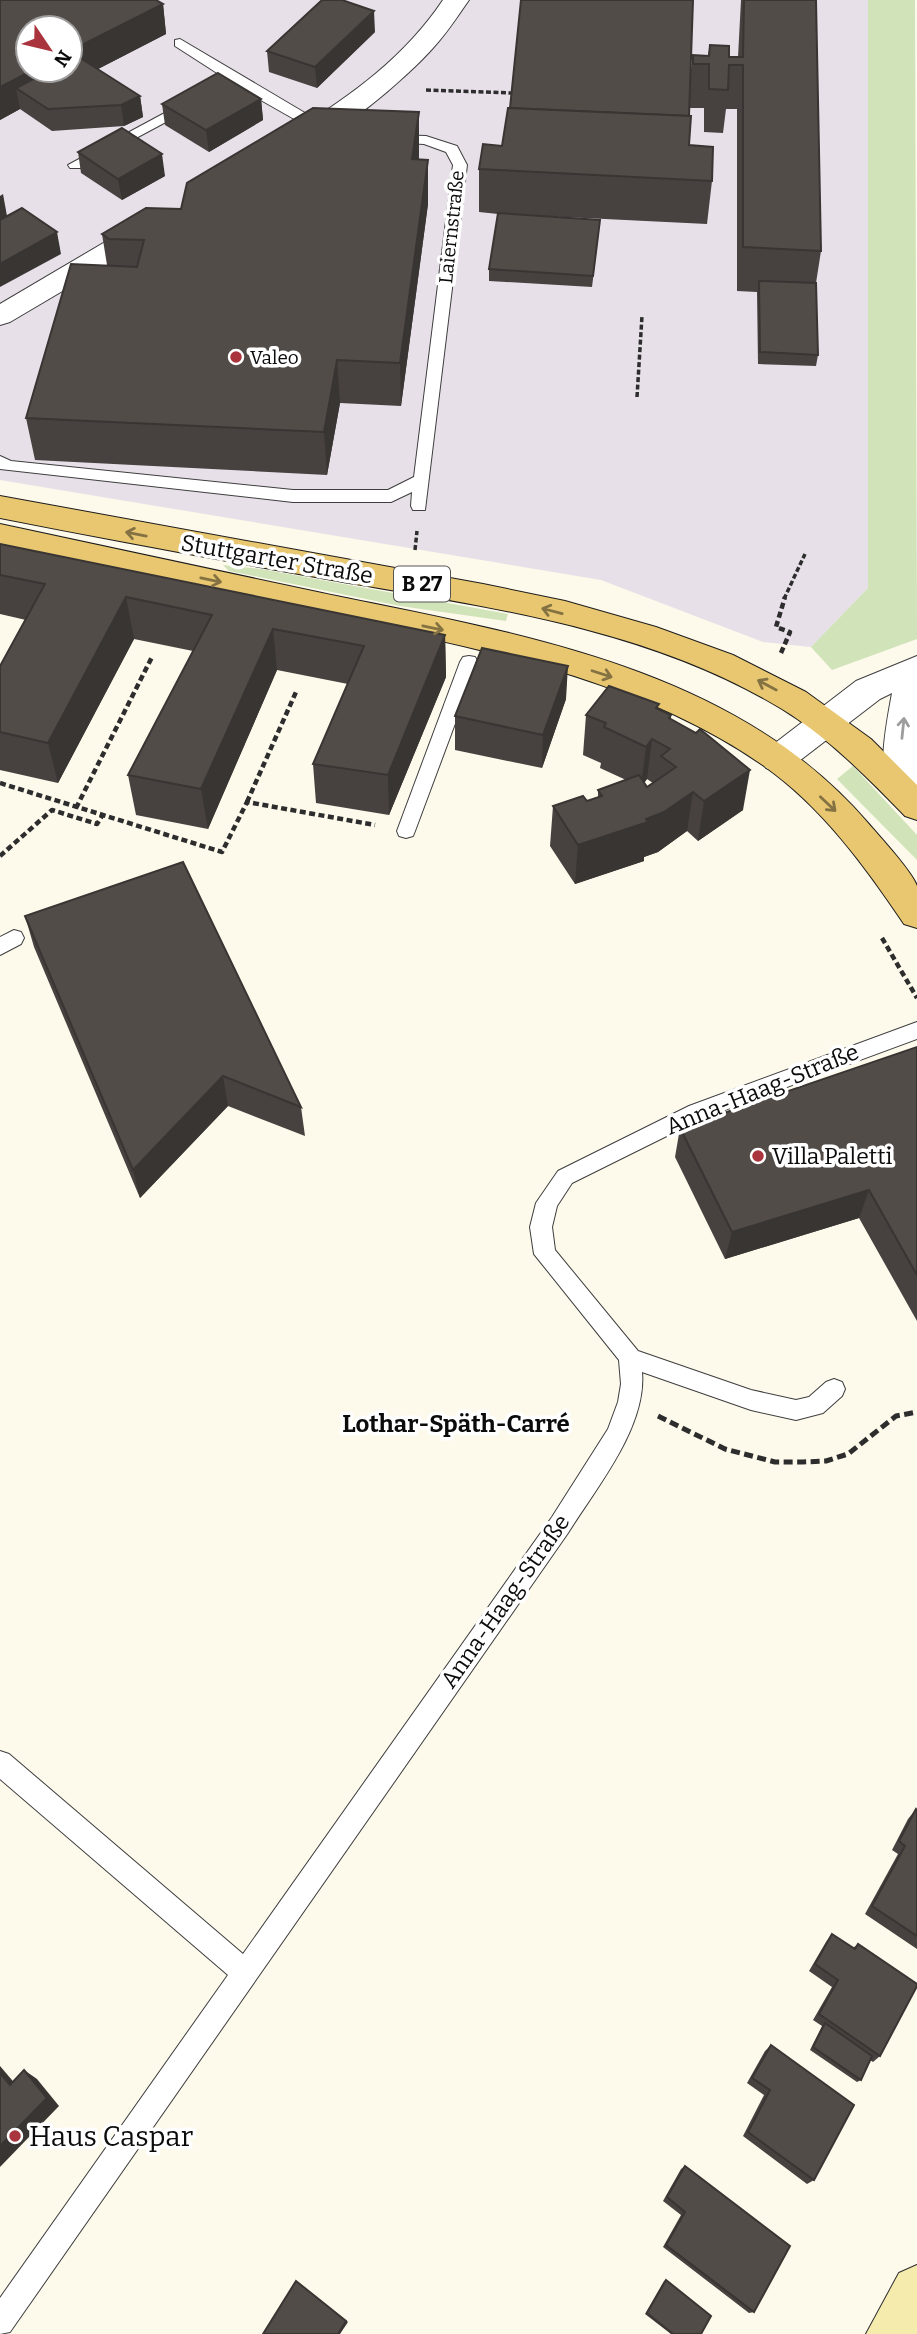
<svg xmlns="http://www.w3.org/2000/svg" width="917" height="2334" viewBox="0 0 917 2334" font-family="Bitter,serif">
  <rect width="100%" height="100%" fill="#fdf9eb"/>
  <path fill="#e8e0e9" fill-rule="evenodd" d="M0 0H868V588L811 647 763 642 601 580 0 480ZM28 28H70V70H28Z"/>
  <g fill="#d0e3b9">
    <polygon points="868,0 915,0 917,639 832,670 811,647 868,588"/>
    <polygon points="223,565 261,569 508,614 506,621 400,606 229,571"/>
    <polygon points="853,766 917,835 917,860 837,779"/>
  </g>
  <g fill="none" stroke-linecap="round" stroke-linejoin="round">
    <defs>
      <g id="lane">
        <polygon points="180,39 327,126 329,129 322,133 317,132 245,91 175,46 175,40"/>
        <polygon points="187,101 192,102 192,108 80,168 70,168 68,165"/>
        <polygon points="392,135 426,136 457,146 467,165 425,510 413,510 411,506 412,492 391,502 293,502 0,469 0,456 11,461 293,490 388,490 414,477 453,165 446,152 424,144 387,142 385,139"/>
        <polygon points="469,656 475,657 478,662 415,831 413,836 406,838 399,836 397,831 460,662 463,657"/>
        <polygon points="14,930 21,932 24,938 21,944 0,955 0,937"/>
        <path d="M917 1022V1039L703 1118 572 1183 557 1206 552 1227 555 1250 638 1351 751 1390 796 1400 809 1397 826 1382 834 1379 842 1382 845 1389 842 1396 823 1413 796 1420 751 1410 642 1372C647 1427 596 1488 568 1533L10 2332 0 2334V2298L228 1975 0 1779V1751L9 1754 243 1954 552 1517 608 1429 618 1402 621 1384 619 1360 534 1254 530 1227 536 1203 558 1171 689 1106Z"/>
      </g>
      <g id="street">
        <path d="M443 0H469C457 17 447 33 433 48 411 73 326 151 294 143L290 137 294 131C351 96 405 57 443 0Z"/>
        <polygon points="149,219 159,222 163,228 159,234 10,322 0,325 0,304 139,222"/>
        <path d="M917 656V793L914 798 902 802 890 798C876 773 887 721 892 693L880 699 790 768 778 772 766 768 761 759 766 750 856 681Z"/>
      </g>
      <polygon id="secondary" points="917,2265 917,2334 866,2334 899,2273"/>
      <g id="primary">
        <path d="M0 496 483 584 565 601 656 627 733 655 806 692 871 739 917 785V820L905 816C867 777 829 738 782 709 649 628 488 607 338 581 225 561 112 540 0 518Z"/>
        <path d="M0 524C107 547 214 570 322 593 513 633 734 666 868 823 879 836 912 871 917 886 917 897 917 916 917 928L904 924C865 866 822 807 764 766 635 676 477 649 326 616 218 593 109 569 0 546Z"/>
      </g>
    </defs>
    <use href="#lane" stroke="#3e3e3e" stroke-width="2"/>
    <use href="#street" stroke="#3e3e3e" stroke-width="2"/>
    <use href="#secondary" stroke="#2d2d2d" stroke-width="2"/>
    <use href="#primary" stroke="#1c1c1c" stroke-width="2"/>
    <g stroke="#2d2d2d" stroke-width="3.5" stroke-dasharray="5 2.5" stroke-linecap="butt">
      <polyline points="426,90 512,93"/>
      <polyline points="637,397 642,316"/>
      <polyline points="415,550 417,531"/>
      <polyline points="784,599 805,554"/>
    </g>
    <g stroke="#2d2d2d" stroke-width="4.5" stroke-dasharray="6 3.5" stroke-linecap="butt">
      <polyline points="781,653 790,632 776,627 785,597"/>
      <polyline points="0,783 222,852 247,802 375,825"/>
      <polyline points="247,802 296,692"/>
      <polyline points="76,808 152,657"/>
      <polyline points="0,856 52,810 97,824 102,816"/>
      <polyline points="882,938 917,998"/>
    </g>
    <polyline stroke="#2d2d2d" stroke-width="5" stroke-dasharray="9 4.5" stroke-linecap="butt" points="658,1416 725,1449 775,1462 803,1462 826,1461 848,1454 896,1416 917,1412"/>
    <use href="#lane" fill="#fff" fill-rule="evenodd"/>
    <use href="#street" fill="#fff" fill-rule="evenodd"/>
    <use href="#secondary" fill="#f5ebad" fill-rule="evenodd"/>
    <use href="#primary" fill="#e8c770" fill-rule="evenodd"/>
  </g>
  <g fill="#47413f" fill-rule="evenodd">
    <polygon points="0,0 163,4 166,34 98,69 140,96 143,117 124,126 52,131 20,109 0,120"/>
    <polygon points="741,0 816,0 821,251 816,283 818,355 816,366 758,364 757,292 737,291 737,109 726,109 723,133 704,132 704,108 689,108 689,145 712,181 707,224 505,214 599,231 592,287 489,281 489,269 498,214 479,212 479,169 502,146 690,76 693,55 708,55 710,45 729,57 738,57"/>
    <polygon points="375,32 317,88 269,72 267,51"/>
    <polygon points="261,99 263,120 209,152 165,125 162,104"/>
    <polygon points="78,152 165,176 122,200 81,173"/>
    <polygon points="419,156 419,159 428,204 401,406 340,403 327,475 35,460 26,418 107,265 102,234 181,209"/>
    <polygon points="0,544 445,635 446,677 389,815 316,803 313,764 348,684 277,670 208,829 136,815 128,775 193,651 134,639 58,783 0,770 0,666 26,620 0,614"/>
    <polygon points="566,699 542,768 455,750 455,716"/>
    <path d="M659 709 671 715V719L743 810 698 841 687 831 658 852 644 857V861L575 884 550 846 553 806 587 801 598 797V790L626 780 600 768 601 763 583 755 586 715ZM647 779 653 783 647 787 644 783Z"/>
    <polygon points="25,916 301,1107 305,1136 228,1106 140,1198 34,947"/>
    <polygon points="917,1047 917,1321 859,1218 725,1259 675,1157 680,1128"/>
    <polygon points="916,1809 917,1810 917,1949 865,1914 898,1854 892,1850 908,1819"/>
    <polygon points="832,1934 853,1948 858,1944 880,2056 873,2062 870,2060 861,2080 857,2082 810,2050 822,2026 813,2020 832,1987 809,1971 826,1942"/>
    <polygon points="771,2045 814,2180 807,2184 743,2136 764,2095 747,2083 765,2051"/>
    <polygon points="685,2166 754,2312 749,2313 663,2247 681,2215 663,2201 681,2169"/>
    <polygon points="666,2280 701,2334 671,2334 645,2314 664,2281"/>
  </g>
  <g fill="#393533">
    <polygon points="163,4 166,34 36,101 16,88 20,109 0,120 0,87 33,70 70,70 70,51"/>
    <polygon points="374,11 375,32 317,88 315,67"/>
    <polygon points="140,96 143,117 124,126 121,105"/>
    <polygon points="261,99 263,120 209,152 206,130"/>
    <polygon points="419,112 419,156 412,203 412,159"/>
    <polygon points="162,154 165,176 122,200 118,179"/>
    <polygon points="428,160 428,204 401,406 400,363"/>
    <polygon points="3,194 7,216 0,220 0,196"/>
    <polygon points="57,232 61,254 0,287 0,264"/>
    <polygon points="337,360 340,403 327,475 324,432"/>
    <polygon points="126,597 134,639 58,783 48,743"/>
    <polygon points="273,629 277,670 208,829 201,789"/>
    <polygon points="445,635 446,677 389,815 388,775"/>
    <polygon points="568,666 566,699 542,768 543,735"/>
    <polygon points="652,739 647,779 641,787 646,747"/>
    <polygon points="750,770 743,810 698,841 704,801"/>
    <polygon points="693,792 687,831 658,852 644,857 644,861 575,884 578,845 646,819"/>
    <polygon points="223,1076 228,1106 140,1198 133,1170"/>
    <polygon points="869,1190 859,1218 725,1259 732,1232"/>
    <polygon points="0,2066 23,2093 10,2085 0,2073"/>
    <polygon points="24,2070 37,2079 59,2106 0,2167 0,2146"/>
    <polygon points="296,2281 348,2322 340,2334 338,2334"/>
  </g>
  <g fill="#524c49" stroke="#393533" stroke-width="2">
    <polygon points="0,0 156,0 163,4 70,51 70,28 28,28 28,70 33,70 0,87"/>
    <polygon points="322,0 342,0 374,11 315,67 267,51"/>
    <polygon points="521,0 693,0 689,116 510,108"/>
    <polygon points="744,0 816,0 821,251 743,247 743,65 729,65 728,90 709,89 709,64 693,64 693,55 709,56 710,45 729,46 729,57 743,57"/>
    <polygon points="77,56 140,96 121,105 48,109 16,88 51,70 70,70 70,60"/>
    <polygon points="218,73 261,99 206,130 162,104"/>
    <polygon points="313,108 419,112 412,159 428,160 400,363 337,360 324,432 26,418 71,264 137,267 144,240 109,239 102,234 146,208 181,209 187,183"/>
    <polygon points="508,108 691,116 689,145 713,147 712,181 479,169 483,144 502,146"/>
    <polygon points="122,128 162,154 118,179 78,152"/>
    <polygon points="22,208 57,232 0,264 0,220"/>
    <polygon points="498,213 600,220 593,276 489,269"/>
    <polygon points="759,281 816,283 818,355 760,352"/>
    <polygon points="0,544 445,635 388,775 313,764 364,646 273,629 201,789 128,775 212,615 126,597 48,743 0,732 0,666 45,584 0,575"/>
    <polygon points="482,648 568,666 543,735 455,716"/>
    <polygon points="609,686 659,704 656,708 671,715 669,718 696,733 700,729 750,770 704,801 693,792 664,812 646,819 648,822 578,845 553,806 583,796 587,801 602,796 598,790 639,775 647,787 676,767 661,756 670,749 652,739 646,747 604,727 606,723 586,715"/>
    <polygon points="183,862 301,1107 223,1076 133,1170 25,916"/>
    <polygon points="917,1047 917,1275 869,1190 732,1232 680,1128"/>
    <polygon points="916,1809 917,1810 917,1936 872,1906 905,1846 899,1841"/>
    <polygon points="832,1934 855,1949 858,1944 917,1984 917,1986 880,2056 819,2014 838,1980 815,1964"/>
    <polygon points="825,2023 872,2056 861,2080 813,2047"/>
    <polygon points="771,2045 854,2105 814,2180 748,2132 770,2090 752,2078"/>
    <polygon points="24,2070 47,2098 0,2146 0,2073 10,2085"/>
    <polygon points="685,2166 790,2246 754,2312 666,2245 685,2212 667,2197"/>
    <polygon points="666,2280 711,2316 701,2334 673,2334 647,2313"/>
    <polygon points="296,2281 346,2321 338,2334 263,2334"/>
  </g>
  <defs><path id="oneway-shaft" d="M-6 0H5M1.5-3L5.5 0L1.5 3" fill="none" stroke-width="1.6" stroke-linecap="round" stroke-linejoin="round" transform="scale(1.75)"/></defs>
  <g stroke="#857243">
    <use href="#oneway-shaft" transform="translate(136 534) rotate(-169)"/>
    <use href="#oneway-shaft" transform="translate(211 580) rotate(12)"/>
    <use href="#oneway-shaft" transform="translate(552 611) rotate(-165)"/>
    <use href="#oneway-shaft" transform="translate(433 628) rotate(12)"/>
    <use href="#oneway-shaft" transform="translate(602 674) rotate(18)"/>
    <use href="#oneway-shaft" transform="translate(767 685) rotate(-152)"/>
    <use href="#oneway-shaft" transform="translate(828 804) rotate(43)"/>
  </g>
  <use stroke="#9d9d9d" href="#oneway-shaft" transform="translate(903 728) rotate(-84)"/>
  <g fill="#aa343d" stroke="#fff" stroke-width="2.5">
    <circle cx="236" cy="357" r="7"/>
    <circle cx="758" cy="1156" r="7"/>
    <circle cx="15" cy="2136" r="7"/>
  </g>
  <g text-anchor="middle" stroke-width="7" stroke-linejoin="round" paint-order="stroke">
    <g font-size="19" fill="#0b0b0b" stroke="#fff">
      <text transform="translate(451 227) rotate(-84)" y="7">Laiernstraße</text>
    </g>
    <g font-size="19" fill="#0b0b0b" stroke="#fff" text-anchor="start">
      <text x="250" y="364">Valeo</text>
    </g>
    <rect fill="#fff" stroke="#545454" stroke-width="2" x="394" y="566.5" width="56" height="35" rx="5"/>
    <g font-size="21" font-weight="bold" fill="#0b0b0b">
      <text x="422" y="591">B 27</text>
    </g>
    <g font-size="23" fill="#0b0b0b" stroke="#fff">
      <text transform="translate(277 559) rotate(10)" y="8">Stuttgarter Straße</text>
      <text transform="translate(762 1089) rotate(-22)" y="8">Anna-Haag-Straße</text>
      <text transform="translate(505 1601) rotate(-55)" y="8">Anna-Haag-Straße</text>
    </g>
    <g font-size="23" fill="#0b0b0b" stroke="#fff" text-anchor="start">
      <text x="772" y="1164">Villa Paletti</text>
    </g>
    <g font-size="24" font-weight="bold" fill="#0b0b0b" stroke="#fff">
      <text x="456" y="1432">Lothar-Späth-Carré</text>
    </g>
    <g font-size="28" fill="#0b0b0b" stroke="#fff" text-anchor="start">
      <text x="29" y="2146">Haus Caspar</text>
    </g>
  </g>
  <g transform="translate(49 49) rotate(125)"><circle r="33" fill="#ffffff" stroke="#9d9d9d" stroke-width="2"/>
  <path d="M0-5L12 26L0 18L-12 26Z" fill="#aa343d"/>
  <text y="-10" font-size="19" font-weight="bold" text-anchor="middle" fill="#0b0b0b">N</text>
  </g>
</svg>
